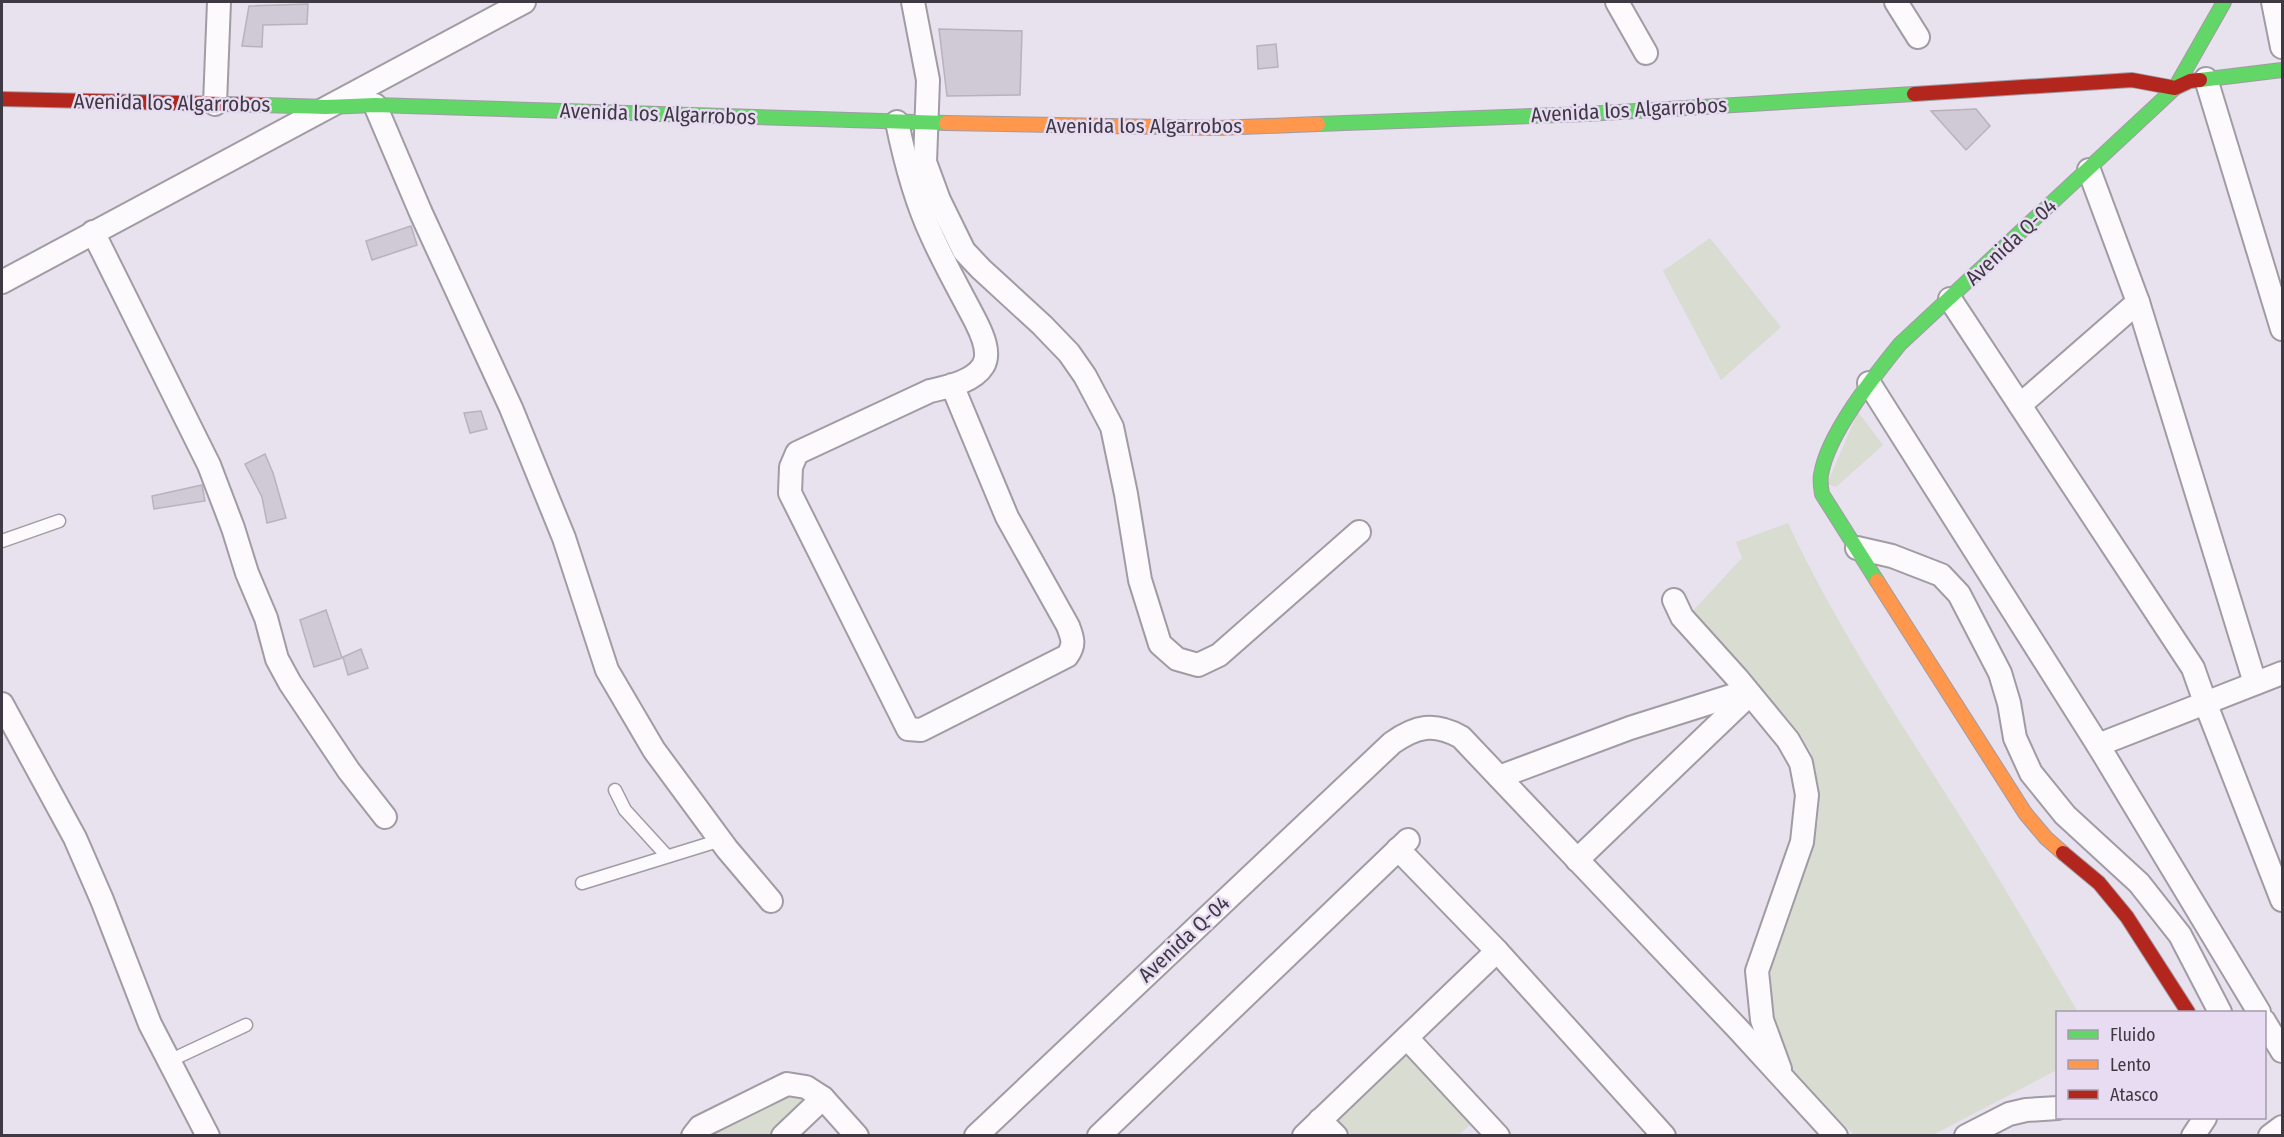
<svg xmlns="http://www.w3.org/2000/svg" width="2284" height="1137" viewBox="0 0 2284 1137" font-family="'Fira Sans Condensed',sans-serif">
  <rect width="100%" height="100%" fill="#e8e1ee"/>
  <g fill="#d8dcd1">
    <polygon points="1710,238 1781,327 1721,380 1663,271"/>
    <polygon points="1858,412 1883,445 1836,487 1827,484"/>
    <path d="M1788 523C1836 627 1902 724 1963 821 2003 884 2040 949 2078 1012H2058L2057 1070 1931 1136 1854 1135 1792 1074 1771 1020V960L1790 897 1818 822 1819 790 1811 752 1797 730 1690 614 1742 558 1736 542Z"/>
    <polygon points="1402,1047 1473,1122 1459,1135 1351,1135 1334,1118"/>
    <polygon points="787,1091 797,1095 801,1099 801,1109 774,1135 703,1136"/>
  </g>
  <g fill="#d0cad6" stroke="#b8b2bc" stroke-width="1.5">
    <polygon points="308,4 307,24 263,25 262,47 242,46 249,6"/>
    <polygon points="939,29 1022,31 1020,95 947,96"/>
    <polygon points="1276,44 1278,67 1258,69 1257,46"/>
    <polygon points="1976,109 1990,126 1966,150 1931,111"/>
    <polygon points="411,226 417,245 372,260 366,241"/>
    <polygon points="481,411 487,429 470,433 464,413"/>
    <polygon points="265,454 273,473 286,518 267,523 262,497 245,464"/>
    <polygon points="202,485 205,501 154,509 152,496"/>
    <polygon points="326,610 342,658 314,667 300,620"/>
    <polygon points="361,649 368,668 348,675 343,657"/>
  </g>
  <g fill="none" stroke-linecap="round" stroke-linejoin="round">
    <defs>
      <g id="lane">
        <polyline points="2,541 59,521"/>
        <polyline points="615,790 625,810 667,856"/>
        <polyline points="582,883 721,840"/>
        <polyline points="169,1061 246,1025"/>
      </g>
      <g id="street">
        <polyline points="913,2 928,80 925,162 939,200 964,251 981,269 1042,325 1069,353 1085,376 1112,427 1126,494 1140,580 1160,644 1177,659 1198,665 1219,655 1359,532"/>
        <polyline points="1617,2 1646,53"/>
        <polyline points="1896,2 1918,37"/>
        <polyline points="2273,2 2282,47"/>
        <polyline points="2206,79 2282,329"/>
        <polyline points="215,104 219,2"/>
        <polyline points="375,105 421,213 511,408 564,538 607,670 654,750 727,849 771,901"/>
        <path d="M897 122C905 161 915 200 932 236 945 265 961 293 976 322 982 334 991 353 983 366 973 382 947 387 930 391L797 453 791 467 790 493 908 729 921 730 1067 656C1075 645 1073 639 1068 626L1007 517 952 385"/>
        <polyline points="2089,170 2138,302 2255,683"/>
        <polyline points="93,232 209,465 233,528 247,573 266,618 277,659 290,683 349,771 385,817"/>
        <polyline points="2,282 524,2"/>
        <polyline points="1950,299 2193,668 2205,702 2282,900"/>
        <polyline points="1869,383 2098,745 2259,1012"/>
        <polyline points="2020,405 2138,302"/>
        <polyline points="1857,548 1892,556 1941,575 1959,594 2000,673 2009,703 2015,738 2031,773 2065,815 2139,883 2180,935 2220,1012"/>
        <polyline points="1674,600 1682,617 1737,678 1788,740 1801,763 1807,795 1802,842 1757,971 1762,1020 1780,1069"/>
        <polyline points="2,704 75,838 102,900 150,1024 208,1136"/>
        <polyline points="2098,745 2282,673"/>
        <polyline points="1499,777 1630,728 1747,691"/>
        <polyline points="1398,849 1497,951 1664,1136"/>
        <polyline points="1577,860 1750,694"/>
        <polyline points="2264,1021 2282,1051"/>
        <polyline points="1407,1038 1498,1136"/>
        <polyline points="1320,1120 1336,1136"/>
        <polyline points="693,1136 700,1127 787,1084 806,1087 823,1098 857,1136"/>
        <polyline points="783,1136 823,1098"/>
        <path d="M976 1136 1392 743C1416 726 1434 722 1461 737L1738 1029 1836 1136"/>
        <polyline points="1099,1136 1408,840"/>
        <polyline points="1304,1136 1497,951"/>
        <polyline points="1966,1136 2009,1114 2026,1110 2058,1108"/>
        <polyline points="2193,1136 2205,1118"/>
        <polyline points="2270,1136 2282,1127"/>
      </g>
      <g id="fast">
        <polyline points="2200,80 2282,70"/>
        <polyline points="263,105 326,107 375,105 946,123"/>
        <polyline points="1318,124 1586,114 1914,94"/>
        <path d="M1877 581 1822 494C1821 488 1820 481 1821 475 1827 435 1874 376 1900 344L2175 88 2224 2"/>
      </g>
      <g id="slow">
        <polyline points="946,123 1217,128 1318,124"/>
        <polyline points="1877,581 2025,813 2046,838 2063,853"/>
      </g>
      <g id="jam">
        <polyline points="1914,94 2132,80 2175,88 2190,81 2200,80"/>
        <polyline points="2,99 263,105"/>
        <polyline points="2063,853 2099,883 2127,917 2188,1012"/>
      </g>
    </defs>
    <use href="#lane" stroke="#a09ba4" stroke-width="15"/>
    <use href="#street" stroke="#a09ba4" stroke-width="26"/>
    <use href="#fast" stroke="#a09ba4" stroke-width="16"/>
    <use href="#slow" stroke="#a09ba4" stroke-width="16"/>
    <use href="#jam" stroke="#a09ba4" stroke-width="16"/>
    <use href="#lane" stroke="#fcfafc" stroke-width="12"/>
    <use href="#street" stroke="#fcfafc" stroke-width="22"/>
    <use href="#fast" stroke="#63d668" stroke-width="14"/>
    <use href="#slow" stroke="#ff974d" stroke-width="14"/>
    <use href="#jam" stroke="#b3261e" stroke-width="14"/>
  </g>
  <g text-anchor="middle" stroke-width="5" stroke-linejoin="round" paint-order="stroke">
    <g font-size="21" fill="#3e3942" stroke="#e8dcf3">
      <text transform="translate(172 103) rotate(1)" y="7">Avenida los Algarrobos</text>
      <text transform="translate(1629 110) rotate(-3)" y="7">Avenida los Algarrobos</text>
      <text transform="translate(658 114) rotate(2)" y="7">Avenida los Algarrobos</text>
      <text x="1144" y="133">Avenida los Algarrobos</text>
      <text transform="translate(2011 242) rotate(-43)" y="7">Avenida Q-04</text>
      <text transform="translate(1184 939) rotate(-43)" y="7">Avenida Q-04</text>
    </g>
  </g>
  <rect width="2284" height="1137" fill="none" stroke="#3e3942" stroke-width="6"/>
  <rect x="2056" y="1011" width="210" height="108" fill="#e8dcf3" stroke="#a49bac" stroke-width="1.5"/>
  <rect x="2068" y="1030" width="30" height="9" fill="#63d668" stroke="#a49bac" stroke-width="1.5"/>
  <text x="2110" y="1041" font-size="18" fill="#3e3942">Fluido</text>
  <rect x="2068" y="1060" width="30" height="9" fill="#ff974d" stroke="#a49bac" stroke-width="1.5"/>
  <text x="2110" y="1071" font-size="18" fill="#3e3942">Lento</text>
  <rect x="2068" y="1090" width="30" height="9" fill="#b3261e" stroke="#a49bac" stroke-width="1.5"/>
  <text x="2110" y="1101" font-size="18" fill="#3e3942">Atasco</text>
</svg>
